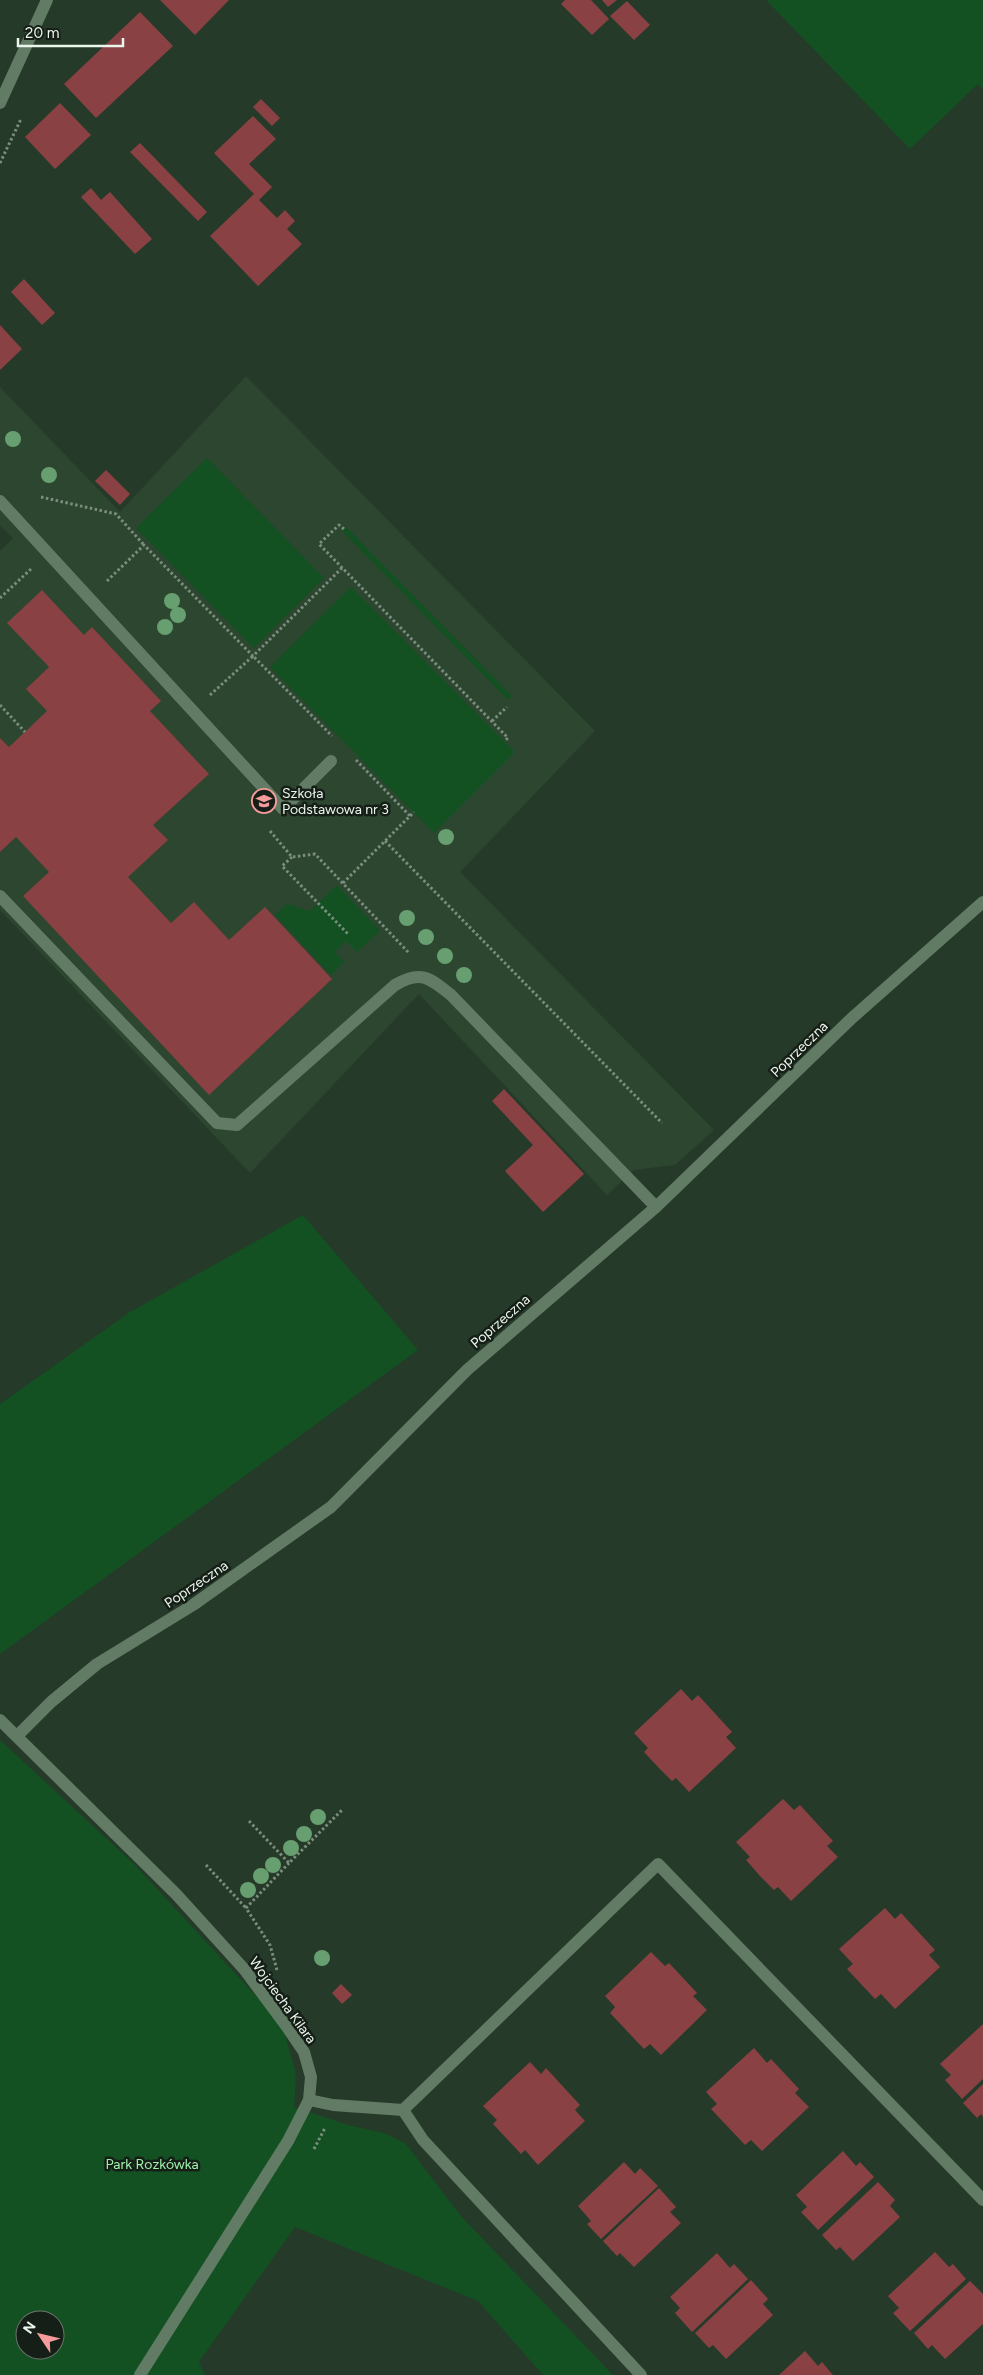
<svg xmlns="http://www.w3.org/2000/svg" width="983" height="2375" viewBox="0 0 983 2375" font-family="Figtree,sans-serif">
  <rect width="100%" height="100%" fill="#263a29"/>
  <polygon fill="#2c4630" points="246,376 595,731 460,872 714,1130 675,1165 634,1170 607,1195 419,994 250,1173 0,910 0,551 13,538 0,525 0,387 120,512"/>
  <g fill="#135022" fill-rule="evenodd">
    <polygon points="766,0 983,0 983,89 978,84 910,149"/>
    <polygon points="207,458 324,578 254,648 136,528"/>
    <polygon points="346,527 512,696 508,700 342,531"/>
    <polygon points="351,587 515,752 434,833 270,667"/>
    <polygon points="337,885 380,931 357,952 346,941 335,952 344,962 331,975 275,915 287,904 310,911"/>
    <polygon points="303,1215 418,1350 0,1654 0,1404 130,1312"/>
    <path d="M0 1740 134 1864 273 2014 285 2034 296 2075 294 2107 348 2125 384 2133 406 2144 460 2215 613 2375H543L478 2301 295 2227 199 2362 205 2375H0ZM25 2320H55V2350H25Z"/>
  </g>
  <g fill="#894143">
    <polygon points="160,0 229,0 195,35"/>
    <polygon points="565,0 591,0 609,19 592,35 561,4"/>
    <polygon points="602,0 617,0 608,7"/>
    <polygon points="627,1 650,25 634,40 610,16"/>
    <polygon points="140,12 173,46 96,118 64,84"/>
    <polygon points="261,99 280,118 272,126 253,107"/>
    <polygon points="60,103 91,135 55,169 25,137"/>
    <polygon points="253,116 276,139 249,164 272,187 259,200 277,218 285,210 295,221 287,229 302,244 258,286 210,236 254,194 214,153"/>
    <polygon points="140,143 207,212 198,221 130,152"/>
    <polygon points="91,188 101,200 110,192 152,239 135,254 81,197"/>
    <polygon points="24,279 55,313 42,325 11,292"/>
    <polygon points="0,325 22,349 0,370"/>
    <polygon points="106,470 130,494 120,505 95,481"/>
    <polygon points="42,590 84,635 92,627 161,701 150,711 209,774 153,825 168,840 128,877 171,923 194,902 229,940 265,907 332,979 209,1095 23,896 49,872 16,837 0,852 0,738 9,747 47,711 26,689 49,667 7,623"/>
    <polygon points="504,1089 584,1174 543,1212 505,1171 533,1145 492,1101"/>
    <polygon points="681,1689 692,1701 698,1695 732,1732 726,1737 736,1748 689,1792 676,1778 672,1781 658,1767 644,1752 648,1748 634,1733"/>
    <polygon points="783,1799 794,1810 800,1805 833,1841 827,1846 838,1857 791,1901 778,1887 774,1890 760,1876 746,1860 750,1857 736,1842"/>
    <polygon points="885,1908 895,1919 901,1913 935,1950 929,1955 940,1967 895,2009 881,1994 875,1999 847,1969 853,1964 839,1949"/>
    <polygon points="651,1952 665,1966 669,1963 697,1993 693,1996 707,2010 661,2055 650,2044 644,2049 610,2013 615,2007 605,1996"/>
    <polygon points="341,1984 352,1995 342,2004 332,1993"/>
    <polygon points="983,2024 983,2079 962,2099 945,2080 951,2075 940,2064"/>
    <polygon points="754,2048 767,2063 771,2059 799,2089 795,2093 809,2107 762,2151 751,2140 745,2145 711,2109 717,2104 706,2092"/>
    <polygon points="530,2062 541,2074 546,2068 580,2105 575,2110 585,2121 538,2165 525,2150 521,2154 493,2124 497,2120 483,2106"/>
    <polygon points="983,2084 983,2117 981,2114 977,2118 963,2103"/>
    <polygon points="843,2151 856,2166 860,2162 874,2177 818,2230 801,2212 807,2207 796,2195"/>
    <polygon points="624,2162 635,2174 640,2168 658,2186 601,2239 587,2224 591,2221 578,2206"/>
    <polygon points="878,2182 895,2200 890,2206 900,2217 853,2261 840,2247 836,2250 822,2235"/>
    <polygon points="659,2188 676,2207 670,2212 681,2223 634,2267 620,2253 617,2256 603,2241"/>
    <polygon points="935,2252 949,2267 953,2264 966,2279 910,2331 893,2313 899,2308 888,2296"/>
    <polygon points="717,2253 730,2268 734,2264 748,2279 692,2332 675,2313 680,2308 670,2297"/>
    <polygon points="751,2280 768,2299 763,2304 773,2315 726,2359 713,2345 709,2348 695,2333"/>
    <polygon points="970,2281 983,2294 983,2324 945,2359 932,2345 928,2349 914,2333"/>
    <polygon points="805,2351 818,2366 822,2362 833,2375 779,2375"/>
  </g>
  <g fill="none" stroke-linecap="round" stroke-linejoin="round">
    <g stroke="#7c8d7e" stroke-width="3" stroke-dasharray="2.5 2.5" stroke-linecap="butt">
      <polyline points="0,163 21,119"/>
      <polyline points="41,497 116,514 144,545"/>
      <polyline points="344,529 339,525 319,544 508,738 504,741"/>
      <polyline points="107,581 144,545 253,656 342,568"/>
      <polyline points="0,598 31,569"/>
      <polyline points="210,695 253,656 332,736"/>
      <polyline points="0,705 25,732"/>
      <polyline points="492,721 507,707"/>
      <polyline points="356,760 410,816"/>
      <polyline points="270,831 292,857 315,854 409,953"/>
      <polyline points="385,841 662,1123"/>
      <polyline points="292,857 282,866 348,934"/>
      <polyline points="343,883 414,812"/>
      <polyline points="249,1821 289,1863 343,1809"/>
      <polyline points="206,1865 246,1908"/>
      <polyline points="277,1970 270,1945 246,1908 289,1863"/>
      <polyline points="314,2149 325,2128"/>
    </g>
    <g stroke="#627b65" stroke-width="12">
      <polyline points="0,501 283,809 331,761"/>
      <path d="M0 896 217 1123 237 1125 395 985C420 970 429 977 451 995L656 1207"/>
      <polyline points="309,2100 333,2105 403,2110 658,1864 983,2200"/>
      <polyline points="403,2110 423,2140 641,2375"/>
    </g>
    <g stroke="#627b65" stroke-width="12">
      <polyline points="0,103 47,0"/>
      <polyline points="0,1720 176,1894 244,1969 287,2027 304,2052 311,2077 309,2100 288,2141 140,2375"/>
      <polyline points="17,1736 51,1702 97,1664 193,1605 331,1507 467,1370 656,1207 852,1018 983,902"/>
    </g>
  </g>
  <g fill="#689f70">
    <circle cx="13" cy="439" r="8"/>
    <circle cx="49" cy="475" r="8"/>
    <circle cx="172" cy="601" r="8"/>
    <circle cx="178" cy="615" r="8"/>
    <circle cx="165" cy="627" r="8"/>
    <circle cx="446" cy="837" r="8"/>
    <circle cx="407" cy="918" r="8"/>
    <circle cx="426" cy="937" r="8"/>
    <circle cx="445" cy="956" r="8"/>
    <circle cx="464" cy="975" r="8"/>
    <circle cx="318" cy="1817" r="8"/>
    <circle cx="304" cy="1834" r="8"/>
    <circle cx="291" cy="1848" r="8"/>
    <circle cx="273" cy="1865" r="8"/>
    <circle cx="261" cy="1876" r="8"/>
    <circle cx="248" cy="1890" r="8"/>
    <circle cx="322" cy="1958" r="8"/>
  </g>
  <defs>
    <symbol id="school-ring" viewBox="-11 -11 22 22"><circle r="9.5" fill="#161f17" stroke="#f59b9b" stroke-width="1.5"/><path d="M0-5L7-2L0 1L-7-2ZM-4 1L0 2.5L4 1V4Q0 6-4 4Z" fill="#f59b9b"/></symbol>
  </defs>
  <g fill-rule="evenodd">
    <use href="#school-ring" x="250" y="787" width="28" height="28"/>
  </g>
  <g text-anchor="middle" stroke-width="5" stroke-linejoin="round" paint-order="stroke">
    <g font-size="14" fill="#eaf6eb" stroke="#161f17" text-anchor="start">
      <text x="282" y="798">Szkoła<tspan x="282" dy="16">Podstawowa nr 3</tspan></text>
    </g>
    <g font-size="14" fill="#eaf6eb" stroke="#161f17">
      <text transform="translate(799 1049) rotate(-44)" y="5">Poprzeczna</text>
      <text transform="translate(500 1321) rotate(-41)" y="5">Poprzeczna</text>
      <text transform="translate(196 1584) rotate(-34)" y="5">Poprzeczna</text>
      <text transform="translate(283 2000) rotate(54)" y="5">Wojciecha Kilara</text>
    </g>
    <g font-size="14" fill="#9ef2aa" stroke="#161f17">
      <text x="152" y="2169">Park Rozkówka</text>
    </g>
  </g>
  <g transform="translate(40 2335) rotate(305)"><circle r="24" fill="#161f17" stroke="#6b756c"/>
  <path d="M0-4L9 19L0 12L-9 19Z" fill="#f59b9b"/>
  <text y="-8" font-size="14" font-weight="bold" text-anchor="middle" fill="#eaf6eb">N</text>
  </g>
  <path d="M18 38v8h105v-8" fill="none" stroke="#eaf6eb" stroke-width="2.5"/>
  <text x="25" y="38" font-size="15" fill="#eaf6eb" stroke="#161f17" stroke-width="4" paint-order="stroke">20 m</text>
</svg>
